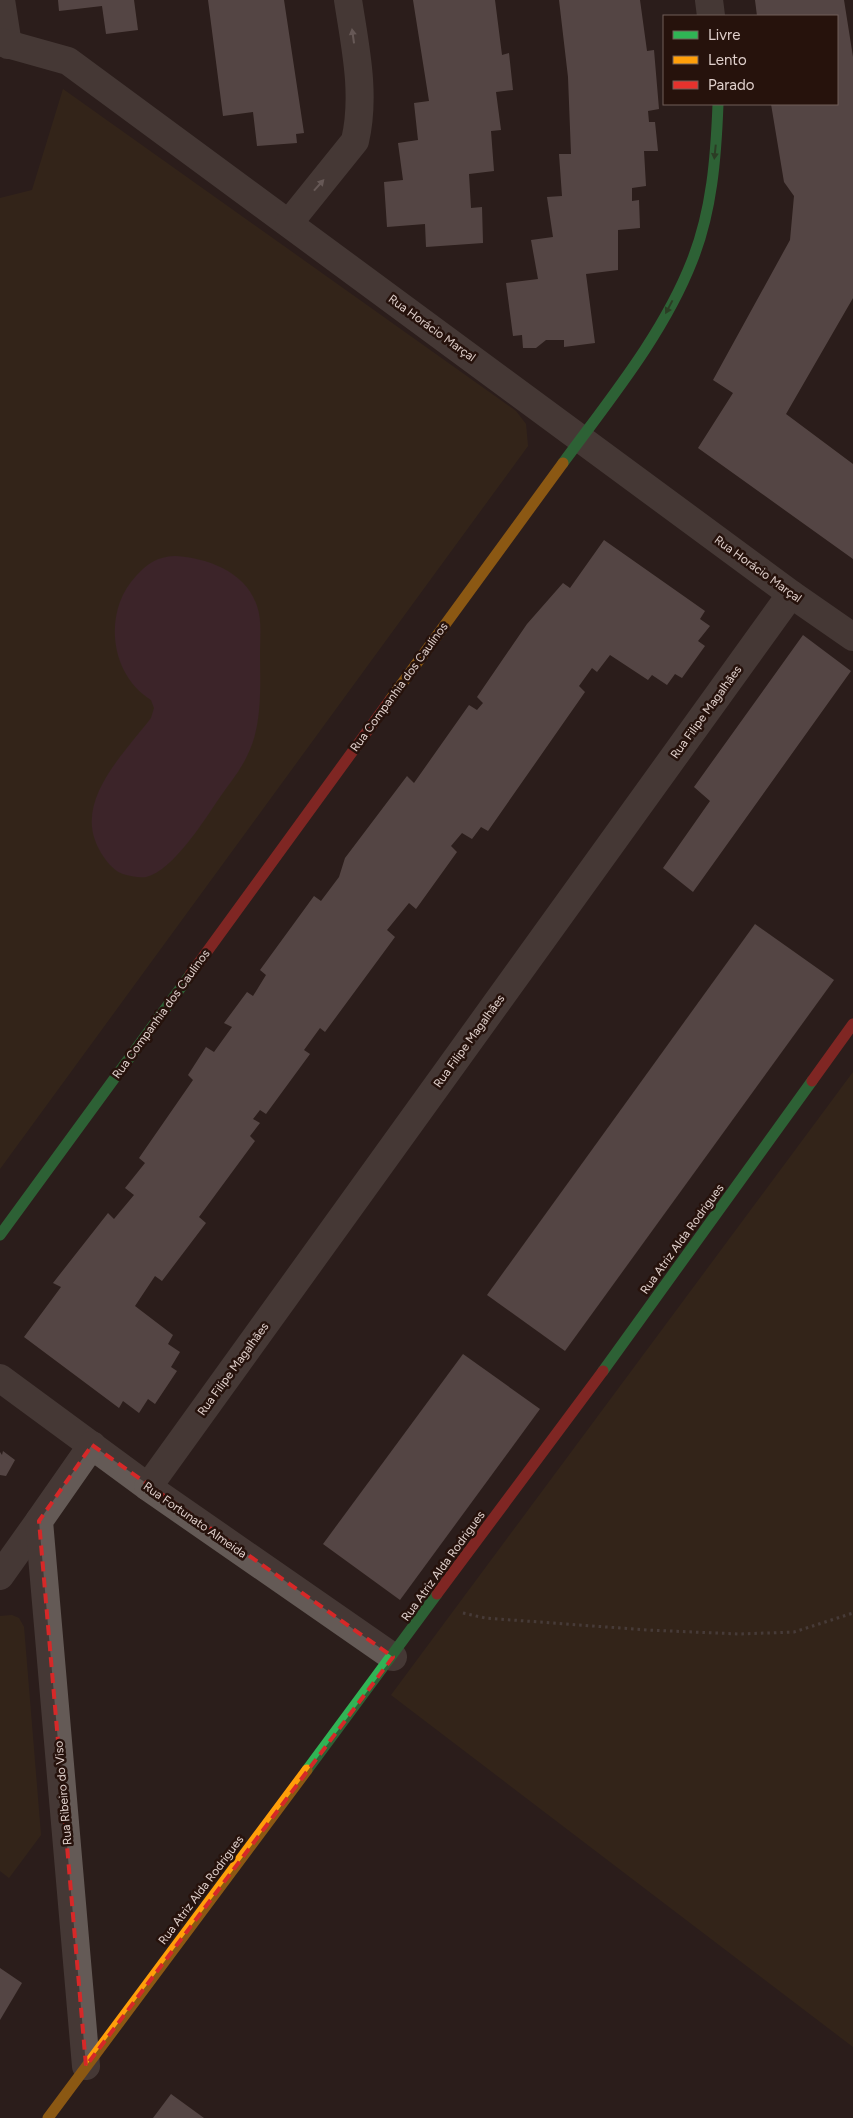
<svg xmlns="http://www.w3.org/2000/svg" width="853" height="2118" viewBox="0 0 853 2118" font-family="Figtree,sans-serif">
  <rect width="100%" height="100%" fill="#2b1e1b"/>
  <g fill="#3d2e18">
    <polygon points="63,89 516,411 526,424 528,446 0,1169 0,198 32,190"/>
    <polygon points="853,1072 853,2047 391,1695"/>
    <polygon points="12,1615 19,1618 24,1627 41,1835 9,1878 0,1871 0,1616"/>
  </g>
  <path fill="#502d3b" d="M175 556C208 558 246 572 257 606 262 620 260 637 260 652 260 685 263 725 247 756 240 771 229 784 220 797 205 819 173 871 146 877 139 878 130 876 123 874 111 870 99 852 95 840 79 796 126 751 151 718L154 708 151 700C109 674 103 611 136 576 148 563 157 557 175 556Z"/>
  <g fill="#867776">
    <polygon points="58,0 134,0 138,30 106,34 102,6 59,11"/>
    <polygon points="208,0 284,0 304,133 296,134 297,143 257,146 253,112 223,116"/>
    <polygon points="413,0 495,0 502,55 509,53 513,90 496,92 501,130 491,131 494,171 469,174 471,208 482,207 483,243 426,247 425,224 387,227 384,182 403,180 398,143 418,140 414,103 429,101"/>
    <polygon points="559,0 640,0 647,51 654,50 659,109 648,111 649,122 655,122 658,151 644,151 646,186 632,188 632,201 639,200 640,228 618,230 618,270 586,274 595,343 564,347 564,340 546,340 536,348 523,348 522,335 513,336 506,283 538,279 531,240 553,237 547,197 562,196 559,154 571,154 568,77"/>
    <polygon points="755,0 844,0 853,57 853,298 786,414 853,464 853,559 698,448 733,393 713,380 790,240 794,196 784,182 771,104 837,104 837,16 757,16"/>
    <polygon points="604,540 705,611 700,619 710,626 698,641 705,646 682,678 675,674 667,685 652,675 648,680 610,655 597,672 592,668 579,686 585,692 488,831 481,827 472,839 462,833 451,846 457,852 416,909 409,903 387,930 395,937 325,1032 320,1028 304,1050 310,1054 266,1114 260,1110 253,1119 260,1123 250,1136 255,1141 199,1217 206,1223 162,1281 155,1276 135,1306 173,1335 168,1344 180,1352 171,1367 177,1371 155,1404 148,1399 139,1413 123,1401 119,1408 24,1337 61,1287 53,1283 108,1213 114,1219 134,1195 125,1188 145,1163 139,1158 193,1080 188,1075 206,1047 214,1052 232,1027 224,1023 247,992 253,996 266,975 260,970 314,896 321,901 339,877 345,858 407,776 414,783 469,705 477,710 483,703 477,697 527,624 563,583 570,588"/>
    <polygon points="803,635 851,671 693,892 663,868 710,801 694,787"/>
    <polygon points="755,924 834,980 565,1351 487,1295"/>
    <polygon points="463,1354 540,1409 400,1600 323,1544"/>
    <polygon points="3,1451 15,1460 6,1476 0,1475 0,1452 2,1455"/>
    <polygon points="0,1968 22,1983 0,2020"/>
    <polygon points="171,2094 204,2118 153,2118"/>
  </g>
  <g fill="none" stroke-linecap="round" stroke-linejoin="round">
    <polyline stroke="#685f5c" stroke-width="3" stroke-dasharray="2.5 4" stroke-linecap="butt" points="463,1613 485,1618 647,1630 739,1634 794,1632 853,1613"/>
    <g stroke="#645a56" stroke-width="28">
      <polyline points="1,0 8,45"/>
      <polyline points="709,0 711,16"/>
      <polyline points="0,42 68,61 791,594 853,637"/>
      <path d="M289 223 355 141C366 94 355 46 348 0"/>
      <polyline points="0,1378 148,1487 393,1657"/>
      <polyline points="148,1487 791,594"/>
      <polyline points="0,1576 39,1521"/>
      <polyline points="86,2066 39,1521 92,1445"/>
    </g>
    <g stroke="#30b455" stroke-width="11">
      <path d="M563 463C609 400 663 335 692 261 712 211 716 157 718 104"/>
      <polyline points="0,1235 190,975"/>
      <polyline points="603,1371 812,1081"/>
      <polyline points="307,1770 437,1594"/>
    </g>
    <g stroke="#ff9f0a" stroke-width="11">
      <polyline points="390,700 563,463"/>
      <polyline points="48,2118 307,1770"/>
    </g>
    <g stroke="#e5322d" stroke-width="11">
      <polyline points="190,975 390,700"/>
      <polyline points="812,1081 853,1024"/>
      <polyline points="437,1594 603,1371"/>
    </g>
  </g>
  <defs><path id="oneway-solid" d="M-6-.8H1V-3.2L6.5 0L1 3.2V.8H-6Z" transform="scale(1.25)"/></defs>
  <g fill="#aea19d">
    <use href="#oneway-solid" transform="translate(353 36) rotate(-98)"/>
    <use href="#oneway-solid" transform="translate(319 185) rotate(-48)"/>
  </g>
  <g fill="#2b6330">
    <use href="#oneway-solid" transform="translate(715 152) rotate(96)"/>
    <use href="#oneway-solid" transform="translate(669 307) rotate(118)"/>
  </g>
  <path d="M0 0H853V2118H0ZM92 1445 393 1657 86 2066 39 1521Z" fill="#2b1e1b" fill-opacity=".55" fill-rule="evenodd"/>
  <path fill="none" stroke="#d62828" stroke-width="4" stroke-dasharray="10 6" stroke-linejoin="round" d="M92 1445 393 1657 86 2066 39 1521Z"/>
  <g text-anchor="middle" stroke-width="5" stroke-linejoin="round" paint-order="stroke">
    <g font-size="12" fill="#e0d0cc" stroke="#26120c">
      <text transform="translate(432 328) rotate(36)" y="4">Rua Horácio Marçal</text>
      <text transform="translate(758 569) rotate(36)" y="4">Rua Horácio Marçal</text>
      <text transform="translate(399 687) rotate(-54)" y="4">Rua Companhia dos Caulinos</text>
      <text transform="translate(706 712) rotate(-54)" y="4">Rua Filipe Magalhães</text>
      <text transform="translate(161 1014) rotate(-54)" y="4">Rua Companhia dos Caulinos</text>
      <text transform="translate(469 1041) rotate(-54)" y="4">Rua Filipe Magalhães</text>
      <text transform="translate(682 1239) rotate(-54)" y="4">Rua Atriz Alda Rodrigues</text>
      <text transform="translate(233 1369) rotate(-54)" y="4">Rua Filipe Magalhães</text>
      <text transform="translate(195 1520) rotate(35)" y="4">Rua Fortunato Almeida</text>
      <text transform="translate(443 1566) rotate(-54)" y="4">Rua Atriz Alda Rodrigues</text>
      <text transform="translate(63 1793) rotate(-95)" y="4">Rua Ribeiro do Viso</text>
      <text transform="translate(201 1890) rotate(-53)" y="4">Rua Atriz Alda Rodrigues</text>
    </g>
  </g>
  <rect x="663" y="15" width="175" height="90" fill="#26120c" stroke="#705e59"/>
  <rect x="673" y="31" width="25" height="8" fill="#30b455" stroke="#705e59"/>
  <text x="708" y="40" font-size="15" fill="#e0d0cc">Livre</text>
  <rect x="673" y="56" width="25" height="8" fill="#ff9f0a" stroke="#705e59"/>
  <text x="708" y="65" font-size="15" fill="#e0d0cc">Lento</text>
  <rect x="673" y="81" width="25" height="8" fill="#e5322d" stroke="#705e59"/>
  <text x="708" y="90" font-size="15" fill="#e0d0cc">Parado</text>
</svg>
